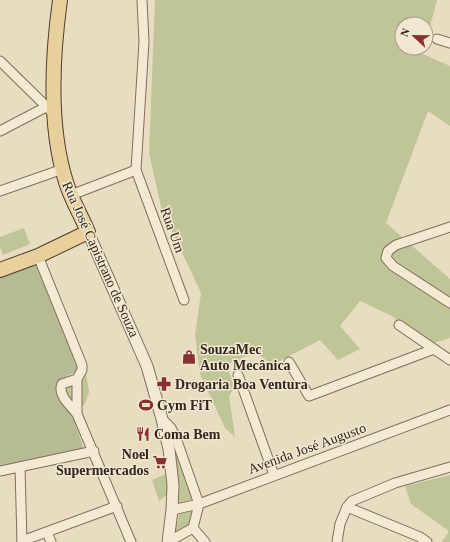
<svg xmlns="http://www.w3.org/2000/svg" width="450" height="542" viewBox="0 0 450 542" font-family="Georgia,serif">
  <rect width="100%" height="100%" fill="#e8dcc1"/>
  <g fill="#c0c597">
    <polygon points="155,0 437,0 426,42 426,24 402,24 402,48 424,48 423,54 450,66 450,126 428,111 386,223 450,279 450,338 430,344 392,316 360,301 340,326 360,349 338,360 320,340 272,365 256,352 226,365 235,387 229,396 235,437 225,428 200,374 195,335 201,293 161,207 149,153"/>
    <polygon points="24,228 30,244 3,255 0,248 0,237"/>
    <polygon points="81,371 86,372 89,392 85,404 72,414 57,389 63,379"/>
    <polygon points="174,445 182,465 193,503 179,506"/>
    <polygon points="166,474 168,494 159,501 152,480"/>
    <polygon points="450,475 450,542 442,542 449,531 411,504 405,486"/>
    <polygon points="194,506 189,524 176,534 173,531 178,521 179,510"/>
  </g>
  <polygon fill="#b6ba95" points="35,262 82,369 63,378 56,389 72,415 84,449 0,466 0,273"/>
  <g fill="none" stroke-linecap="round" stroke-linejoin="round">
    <defs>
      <g id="minor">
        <polyline points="142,0 144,42 136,170 184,300"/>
        <polyline points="437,39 450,43"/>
        <polyline points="0,61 54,114"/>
        <polyline points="0,131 46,107"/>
        <polyline points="0,191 63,169"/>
        <polyline points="71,195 136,170"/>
        <polyline points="450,227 396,245 388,251 386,258 393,266 450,303"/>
        <polyline points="38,256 82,365 82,370 77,379"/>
        <polyline points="399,325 450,360"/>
        <polyline points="289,362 309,396 434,349"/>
        <polyline points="238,375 274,475"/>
        <path d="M77 414V379L62 384C57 395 71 406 77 414L131 542"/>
        <polyline points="162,419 171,428 176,438 199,504 193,528 175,538 170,542"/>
        <polyline points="20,467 22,542"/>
        <polyline points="0,471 94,451"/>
        <polyline points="347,507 420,537 427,542"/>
        <polyline points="172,510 199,504 450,410"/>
        <polyline points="193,528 205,542"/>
        <polyline points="47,532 51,542"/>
        <polyline points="22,541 117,506"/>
        <polyline points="337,542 340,524 347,507 352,501 395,483 450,467"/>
      </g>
      <polyline id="tertiary" points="88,232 147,366 162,419 169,449 173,485 172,510 168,542"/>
      <path id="primary" d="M0 270 38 256 88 232C81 215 71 199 66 182 48 125 52 58 60 0"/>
    </defs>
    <use href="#minor" stroke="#806e5b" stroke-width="11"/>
    <use href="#tertiary" stroke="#806e5b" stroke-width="13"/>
    <use href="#primary" stroke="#4e3d2f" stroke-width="16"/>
    <use href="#minor" stroke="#f4ead3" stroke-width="9"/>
    <use href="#tertiary" stroke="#f4ead3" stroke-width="11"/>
    <use href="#primary" stroke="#e8d09c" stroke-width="14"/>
  </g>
  <defs>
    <symbol id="shop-bare" viewBox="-9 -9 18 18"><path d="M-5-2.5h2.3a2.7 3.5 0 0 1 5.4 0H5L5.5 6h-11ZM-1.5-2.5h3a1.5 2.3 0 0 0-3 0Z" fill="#883133" stroke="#f1e7d0" stroke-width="2.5" paint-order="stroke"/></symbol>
    <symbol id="pharmacy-bare" viewBox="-9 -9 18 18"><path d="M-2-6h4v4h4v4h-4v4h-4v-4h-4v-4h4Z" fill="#883133" stroke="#f1e7d0" stroke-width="2.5" paint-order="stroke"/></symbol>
    <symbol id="stadium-bare" viewBox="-9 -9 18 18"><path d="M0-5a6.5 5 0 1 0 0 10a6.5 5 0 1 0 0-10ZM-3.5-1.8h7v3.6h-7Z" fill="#883133" stroke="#f1e7d0" stroke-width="2.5" paint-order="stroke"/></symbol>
    <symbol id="restaurant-bare" viewBox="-9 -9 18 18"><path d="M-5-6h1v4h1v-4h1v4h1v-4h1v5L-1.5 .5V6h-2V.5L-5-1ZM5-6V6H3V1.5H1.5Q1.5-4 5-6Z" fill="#883133" stroke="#f1e7d0" stroke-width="2.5" paint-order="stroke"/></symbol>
    <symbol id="supermarket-bare" viewBox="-9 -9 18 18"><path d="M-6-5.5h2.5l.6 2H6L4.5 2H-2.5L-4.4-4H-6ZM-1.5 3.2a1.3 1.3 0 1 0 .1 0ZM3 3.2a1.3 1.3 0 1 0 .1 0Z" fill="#883133" stroke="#f1e7d0" stroke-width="2.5" paint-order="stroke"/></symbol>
  </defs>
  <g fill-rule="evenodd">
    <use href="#shop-bare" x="179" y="347" width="20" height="20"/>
    <use href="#pharmacy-bare" x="154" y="374" width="20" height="20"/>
    <use href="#stadium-bare" x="136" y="395" width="20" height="20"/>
    <use href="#restaurant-bare" x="133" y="424" width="20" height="20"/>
    <use href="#supermarket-bare" x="150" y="452" width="20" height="20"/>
  </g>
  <g text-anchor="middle" stroke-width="3" stroke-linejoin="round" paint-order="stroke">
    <g font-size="14" fill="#31271d" stroke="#f1e7d0">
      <text transform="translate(173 230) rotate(70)" y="5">Rua Um</text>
      <text transform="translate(101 259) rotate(66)" y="5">Rua José Capistrano de Souza</text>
      <text transform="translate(307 448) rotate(-20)" y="5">Avenida José Augusto</text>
    </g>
    <g font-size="14" font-weight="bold" fill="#31271d" stroke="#f1e7d0" text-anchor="start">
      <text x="200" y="354">SouzaMec<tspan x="200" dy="16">Auto Mecânica</tspan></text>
      <text x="175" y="389">Drogaria Boa Ventura</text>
      <text x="157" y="410">Gym FiT</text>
      <text x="154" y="439">Coma Bem</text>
      <text x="149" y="459" text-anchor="end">Noel<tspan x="149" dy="16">Supermercados</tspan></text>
    </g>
  </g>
  <g transform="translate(414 36) rotate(292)"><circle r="19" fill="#f1e7d0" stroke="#a49a88"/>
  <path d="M0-3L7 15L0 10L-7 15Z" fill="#883133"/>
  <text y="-6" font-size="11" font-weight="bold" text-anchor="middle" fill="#31271d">N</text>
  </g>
</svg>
